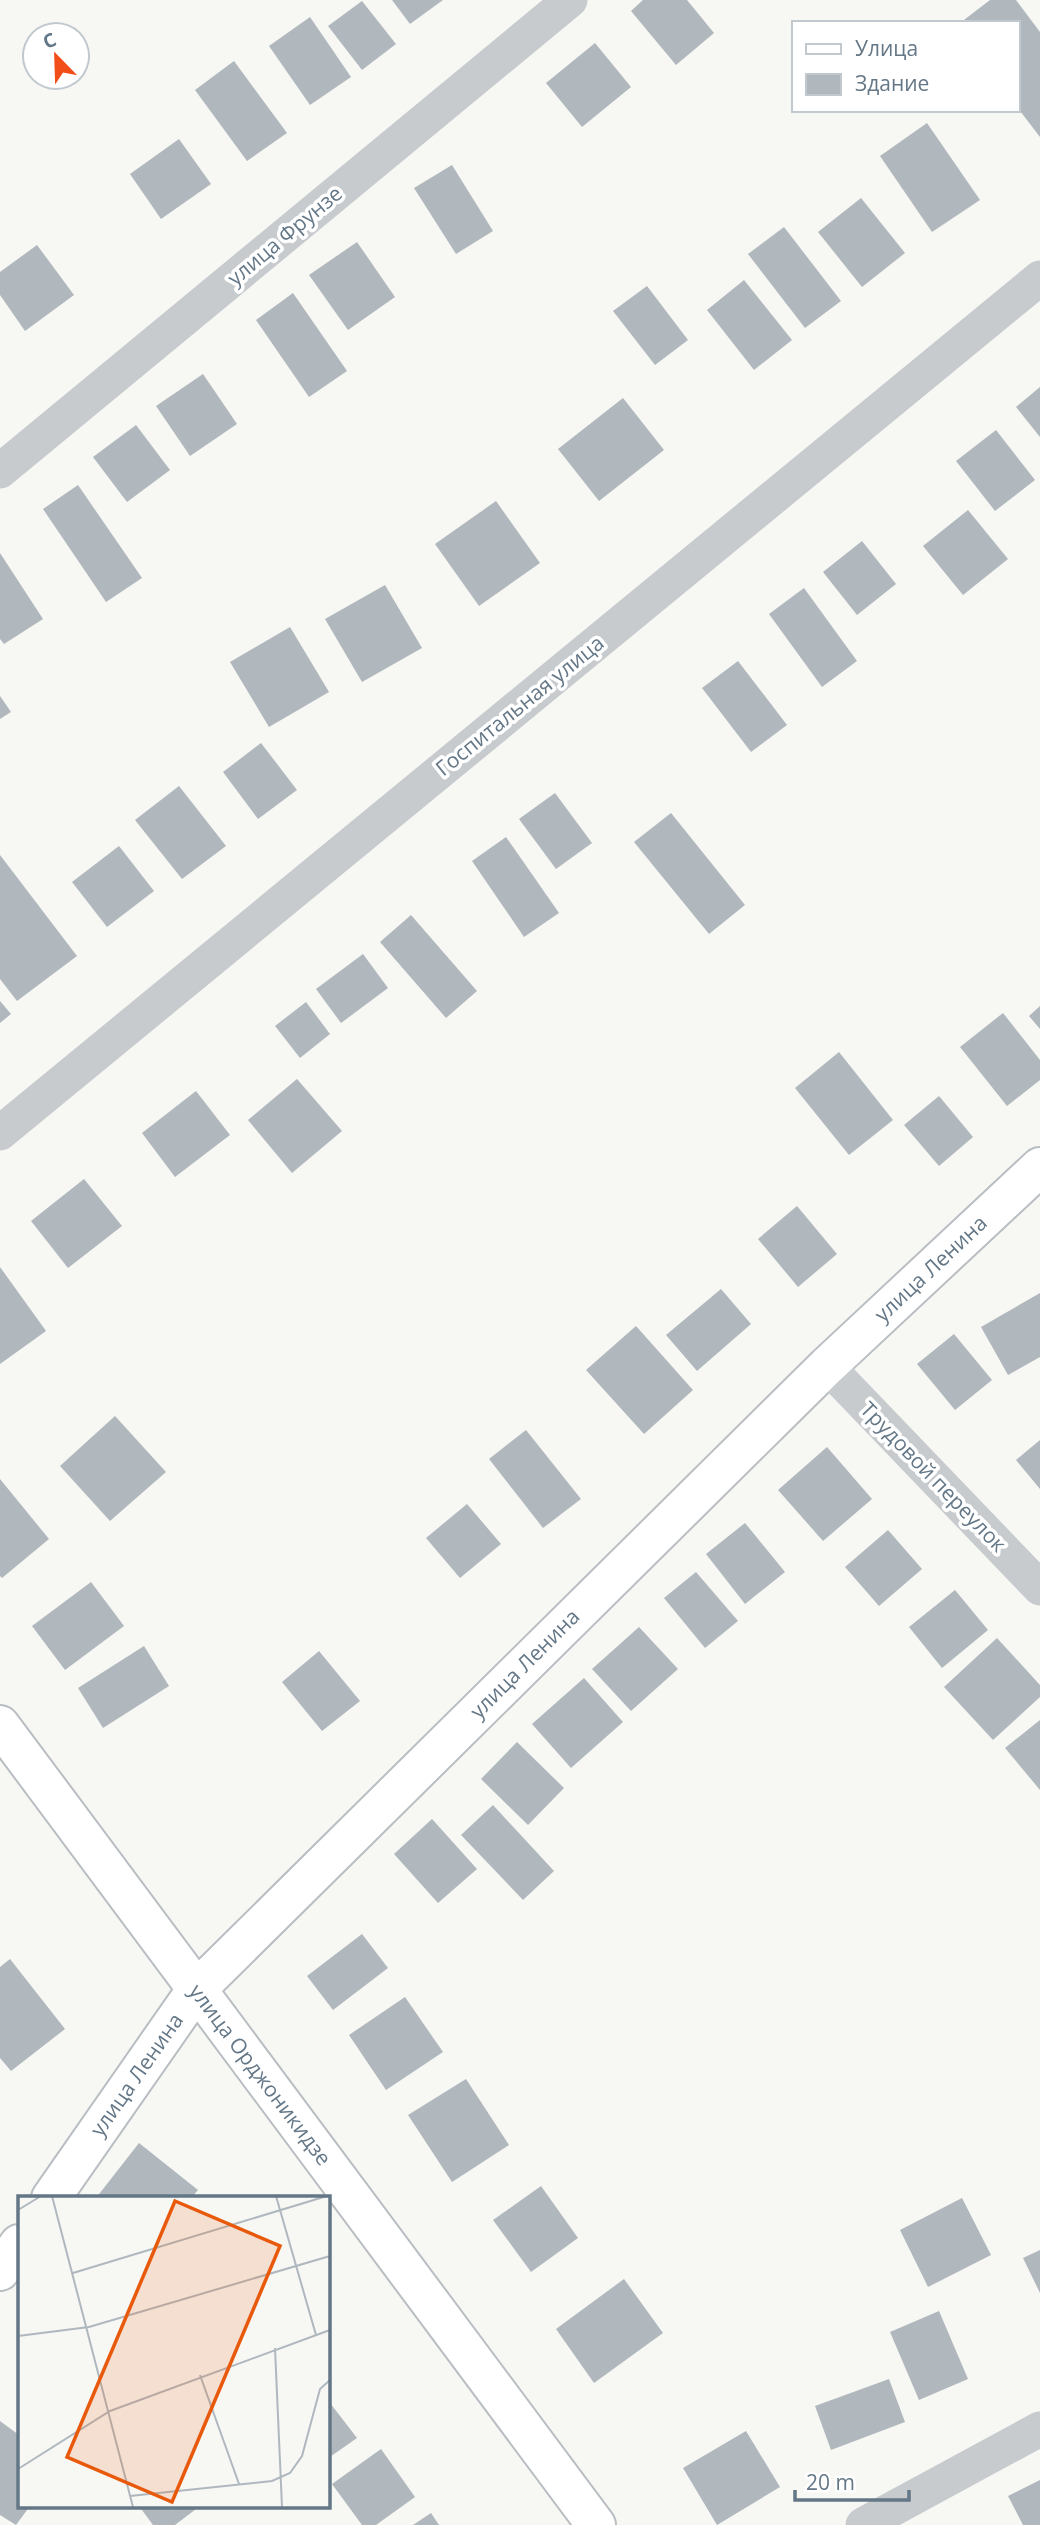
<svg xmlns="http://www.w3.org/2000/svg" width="1040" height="2525" viewBox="0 0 1040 2525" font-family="'Open Sans',sans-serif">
  <rect width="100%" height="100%" fill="#f7f7f4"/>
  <g fill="#b0b8bd">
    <polygon points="392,0 443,0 410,24"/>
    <polygon points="643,0 687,0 714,33 676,65 631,11"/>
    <polygon points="990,0 1016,0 1040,32 1040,137 1017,107 1017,23 960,23"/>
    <polygon points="362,1 396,44 362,70 328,26"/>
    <polygon points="310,17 351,77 310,105 269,46"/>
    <polygon points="595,43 631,87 582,127 546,83"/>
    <polygon points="234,61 287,133 247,161 195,90"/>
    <polygon points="927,123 980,200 932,232 880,156"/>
    <polygon points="179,139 211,184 161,219 130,174"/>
    <polygon points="452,165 493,231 456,254 414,188"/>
    <polygon points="861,198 905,253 862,287 818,232"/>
    <polygon points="784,227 841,301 805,328 748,254"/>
    <polygon points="357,242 395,297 348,330 309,275"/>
    <polygon points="37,245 74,295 25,331 0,295 0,272"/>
    <polygon points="744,280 792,340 754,370 707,310"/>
    <polygon points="647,286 688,340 655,365 613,311"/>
    <polygon points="293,293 347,371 309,397 256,320"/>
    <polygon points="203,374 237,424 190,456 156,406"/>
    <polygon points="1040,387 1040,437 1016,407"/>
    <polygon points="623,398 664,450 599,501 558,449"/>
    <polygon points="136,425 170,470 127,502 93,457"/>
    <polygon points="996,430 1035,480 995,511 956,461"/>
    <polygon points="78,485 142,578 106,602 43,509"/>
    <polygon points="496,501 540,563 479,606 435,544"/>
    <polygon points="968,510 1008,559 963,595 923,546"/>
    <polygon points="862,541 896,584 857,615 823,572"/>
    <polygon points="0,553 43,619 4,644 0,639"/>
    <polygon points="385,585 422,648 362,682 325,619"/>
    <polygon points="804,588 857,661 822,687 769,614"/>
    <polygon points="290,627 329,692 269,727 230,662"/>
    <polygon points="738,661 787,725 751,752 702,688"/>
    <polygon points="0,696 11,712 0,719"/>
    <polygon points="261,743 297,790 258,819 223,772"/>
    <polygon points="179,786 226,846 182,879 135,820"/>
    <polygon points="555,793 592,843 556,869 519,819"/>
    <polygon points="671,813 745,905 709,934 634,842"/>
    <polygon points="506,837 559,913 524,937 472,861"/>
    <polygon points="119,846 154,891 107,927 72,882"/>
    <polygon points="0,855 77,956 17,1001 0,979"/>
    <polygon points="411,915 477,991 446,1018 380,942"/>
    <polygon points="363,954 388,988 341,1023 316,989"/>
    <polygon points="0,1001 11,1014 0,1023"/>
    <polygon points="306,1002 330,1034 300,1058 275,1026"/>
    <polygon points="1040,1006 1040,1029 1029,1016"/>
    <polygon points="1003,1013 1040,1060 1040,1080 1007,1106 960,1047"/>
    <polygon points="839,1052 893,1120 849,1155 795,1088"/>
    <polygon points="297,1079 342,1131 292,1173 248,1120"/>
    <polygon points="196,1091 230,1135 175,1177 142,1133"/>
    <polygon points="939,1096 973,1137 939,1166 904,1125"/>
    <polygon points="84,1179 122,1226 68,1268 31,1221"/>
    <polygon points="797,1206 837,1254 798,1287 758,1239"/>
    <polygon points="0,1267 46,1331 0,1364"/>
    <polygon points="721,1289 751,1324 697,1371 666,1335"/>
    <polygon points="1040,1293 1040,1357 1008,1375 981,1327"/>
    <polygon points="636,1326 693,1390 644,1434 586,1370"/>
    <polygon points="954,1334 992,1380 955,1410 917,1364"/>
    <polygon points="115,1416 166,1472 110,1521 60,1466"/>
    <polygon points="526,1430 581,1499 543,1528 489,1459"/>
    <polygon points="1040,1440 1040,1489 1016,1460"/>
    <polygon points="827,1447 872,1499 823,1541 778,1490"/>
    <polygon points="0,1479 49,1539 2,1578 0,1576"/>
    <polygon points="467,1504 501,1544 460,1578 426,1538"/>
    <polygon points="745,1523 785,1572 745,1604 706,1554"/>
    <polygon points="888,1530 922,1569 879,1606 845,1567"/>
    <polygon points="696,1572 738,1621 705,1648 664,1598"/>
    <polygon points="91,1582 124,1626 65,1670 32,1626"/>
    <polygon points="955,1590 988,1630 942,1668 909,1627"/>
    <polygon points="639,1627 678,1669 631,1711 592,1669"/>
    <polygon points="997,1638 1040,1685 1040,1697 993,1740 944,1687"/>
    <polygon points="144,1646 169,1686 103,1728 78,1688"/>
    <polygon points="319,1651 360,1701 322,1731 282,1682"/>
    <polygon points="584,1678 623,1722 571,1768 532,1724"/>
    <polygon points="1040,1720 1040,1790 1005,1748"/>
    <polygon points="517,1742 564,1788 528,1825 481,1779"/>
    <polygon points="493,1805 554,1871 523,1900 461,1835"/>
    <polygon points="432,1819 477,1869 438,1903 394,1854"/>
    <polygon points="362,1934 388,1968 333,2010 307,1976"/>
    <polygon points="10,1959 65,2029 11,2071 0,2058 0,1967"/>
    <polygon points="405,1997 443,2052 386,2090 349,2035"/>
    <polygon points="466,2079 509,2145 452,2182 408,2115"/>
    <polygon points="139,2143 198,2190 191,2198 96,2198"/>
    <polygon points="541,2186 578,2238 531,2272 493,2220"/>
    <polygon points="962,2198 991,2255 928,2287 900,2230"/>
    <polygon points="1040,2250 1040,2293 1023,2258"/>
    <polygon points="624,2279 663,2333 594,2383 556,2329"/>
    <polygon points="939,2311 968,2379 919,2400 890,2332"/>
    <polygon points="889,2379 905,2422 831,2450 815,2406"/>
    <polygon points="327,2399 357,2438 327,2459"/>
    <polygon points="0,2421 19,2435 19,2506 30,2506 16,2525 0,2515"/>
    <polygon points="746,2431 780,2487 717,2525 683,2468"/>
    <polygon points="381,2449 415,2497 376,2525 362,2525 332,2484"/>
    <polygon points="1040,2480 1040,2525 1023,2525 1008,2496"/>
    <polygon points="139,2506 200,2506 175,2525 153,2525"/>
    <polygon points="431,2513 439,2525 413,2525"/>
  </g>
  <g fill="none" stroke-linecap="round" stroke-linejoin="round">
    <defs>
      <g id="secondary">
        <polyline points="0,1725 596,2525"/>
        <polyline points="51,2198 196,1990 827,1366 1040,1167"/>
        <polyline points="0,2271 19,2244"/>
      </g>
    </defs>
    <use href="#secondary" stroke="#b9bec3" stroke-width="42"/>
    <g stroke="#c7cbce" stroke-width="35">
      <polyline points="0,471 570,0"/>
      <polyline points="0,1133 1040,278"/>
      <polyline points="827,1366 1040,1588"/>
      <polyline points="863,2525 1040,2429"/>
    </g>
    <use href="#secondary" stroke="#fff" stroke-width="38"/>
  </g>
  <g text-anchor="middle" stroke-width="7" stroke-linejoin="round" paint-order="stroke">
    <g font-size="21" fill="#647787" stroke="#fff">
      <text transform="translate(285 236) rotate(-40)" y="7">улица Фрунзе</text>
      <text transform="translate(520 706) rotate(-39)" y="7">Госпитальная улица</text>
      <text transform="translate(931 1269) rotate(-43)" y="7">улица Ленина</text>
      <text transform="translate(933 1477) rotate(46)" y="7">Трудовой переулок</text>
      <text transform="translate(525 1664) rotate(-45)" y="7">улица Ленина</text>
      <text transform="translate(137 2075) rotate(-55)" y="7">улица Ленина</text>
      <text transform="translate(260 2075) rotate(53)" y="7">улица Орджоникидзе</text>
    </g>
  </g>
  <g transform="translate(18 2196)">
    <rect width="312" height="312" fill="#f7f7f4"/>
    <path fill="none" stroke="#afb8be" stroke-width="2" d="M34 0 115 311M258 0 298 139M0 14 23 0M55 77 309 0M0 140 71 131 312 60M257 152 264 311M182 179 221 288M0 273 92 215 312 134M112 300 254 285 272 277 284 260 302 193 312 184"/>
    <path fill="#e8590c" fill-opacity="0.15" stroke="#e8590c" stroke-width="3.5" d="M157 5 262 50 154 306 49 261Z"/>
    <rect width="312" height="312" fill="none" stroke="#647787" stroke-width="3.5"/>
  </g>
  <rect x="792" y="21" width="228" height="91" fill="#ffffff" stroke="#c1c9cf" stroke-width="2"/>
  <rect x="806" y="44" width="35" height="10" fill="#ffffff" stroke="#c1c9cf" stroke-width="2"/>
  <text x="855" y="56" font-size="21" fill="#647787">Улица</text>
  <rect x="806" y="74" width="35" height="21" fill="#b0b8bd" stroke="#c1c9cf" stroke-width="2"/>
  <text x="855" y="91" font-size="21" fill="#647787">Здание</text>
  <g transform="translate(56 56) rotate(337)"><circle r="33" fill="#ffffff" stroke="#c1c9cf" stroke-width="2"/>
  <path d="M0-5L12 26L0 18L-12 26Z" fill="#f14e1a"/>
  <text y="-10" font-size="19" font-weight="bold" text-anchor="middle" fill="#647787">С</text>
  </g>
  <path d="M795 2490v10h114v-10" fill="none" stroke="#647787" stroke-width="3.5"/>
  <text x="806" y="2490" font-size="21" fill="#647787" stroke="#ffffff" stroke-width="5" paint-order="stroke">20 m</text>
</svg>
